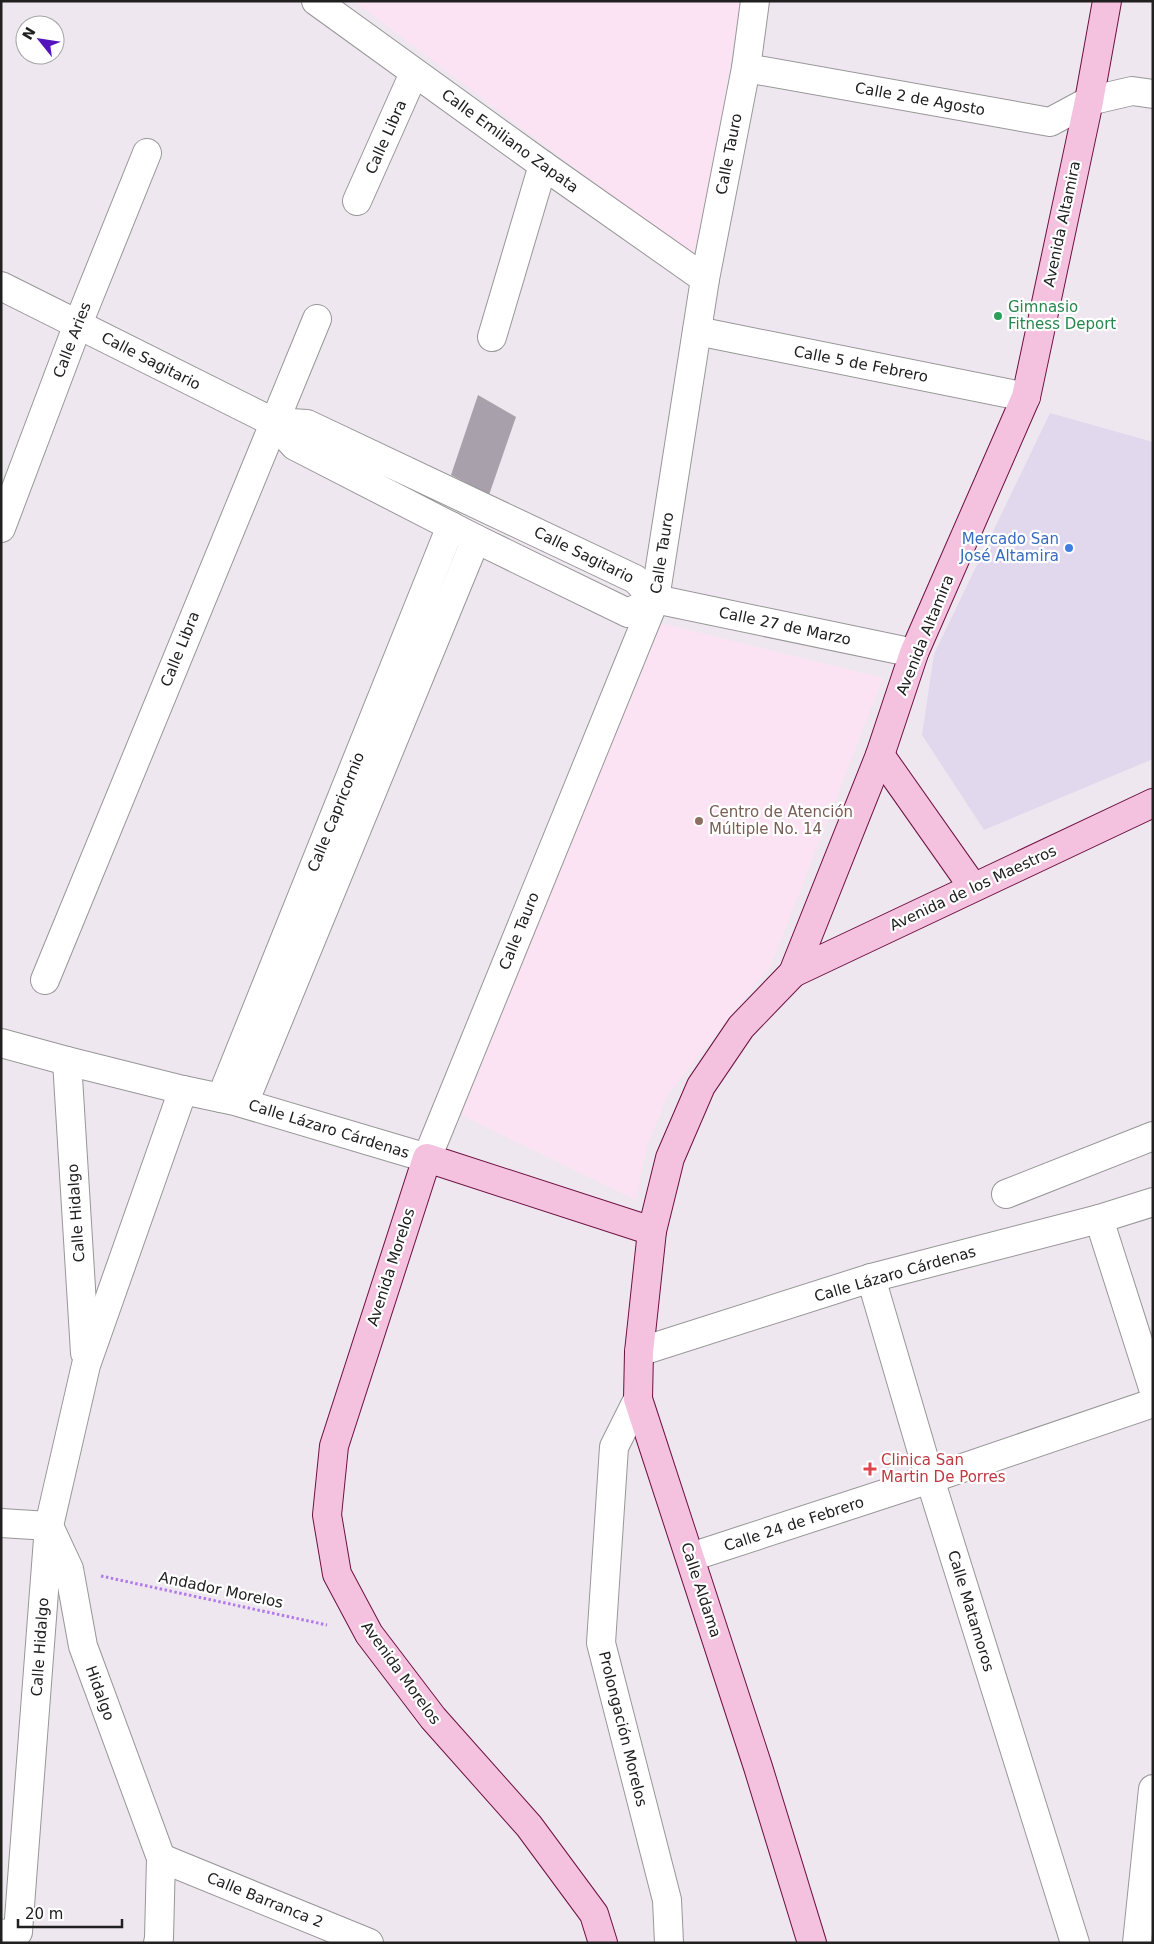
<svg xmlns="http://www.w3.org/2000/svg" width="1154" height="1944" viewBox="0 0 1154 1944" font-family="'DejaVu Sans',sans-serif">
  <rect width="100%" height="100%" fill="#efe7ef"/>
  <polygon fill="#e1d8ee" points="1050,413 1153,442 1153,759 984,830 922,735 934,654"/>
  <g fill="#fce3f3">
    <polygon points="354,1 741,1 698,261"/>
    <polygon points="652,621 883,678 771,965 669,1093 647,1145 636,1200 455,1112"/>
  </g>
  <polygon fill="#a8a0aa" points="478,395 516,417 489,495 451,475"/>
  <g fill="none" stroke-linecap="round" stroke-linejoin="round">
    <defs>
      <g id="street">
        <polyline points="316,1 543,165 705,279"/>
        <polyline points="746,68 1050,122 1089,101 1132,91 1153,94"/>
        <polyline points="357,201 414,73"/>
        <polyline points="1,286 273,422 295,446 476,539 628,613 655,599 635,579 307,424 273,422"/>
        <polyline points="697,331 1026,397"/>
        <polyline points="492,337 543,165"/>
        <polyline points="1,528 78,324 147,153"/>
        <polyline points="655,599 914,653"/>
        <polyline points="45,980 317,319"/>
        <polyline points="1,1043 67,1061 183,1090 235,1101 427,1158 655,599 705,279 746,68 755,1"/>
        <polyline points="67,1061 85,1353"/>
        <polyline points="221,1098 451,526"/>
        <polyline points="244,1103 476,539"/>
        <polyline points="1006,1194 1153,1136"/>
        <polyline points="1099,1219 1153,1388"/>
        <polyline points="871,1278 930,1479 1075,1943"/>
        <polyline points="639,1352 871,1278 1099,1219 1153,1202"/>
        <polyline points="638,1399 614,1447 601,1643 667,1900 669,1943"/>
        <polyline points="1,1523 49,1526 69,1569 83,1646 161,1858 159,1938 158,1943"/>
        <polyline points="691,1557 930,1479 1153,1403"/>
        <polyline points="161,1858 369,1943"/>
        <polyline points="1,1934 18,1932 49,1526 86,1365 183,1090"/>
        <polyline points="1137,1943 1153,1789"/>
      </g>
      <g id="secondary">
        <polyline points="880,755 973,887"/>
        <polyline points="793,973 1153,803"/>
        <polyline points="603,1943 594,1914 529,1826 433,1718 369,1634 337,1574 327,1515 334,1446 427,1158 652,1231"/>
        <polyline points="812,1943 758,1767 638,1399 639,1352 652,1231 670,1158 701,1086 741,1027 793,973 880,755 914,653 1026,397 1089,101 1107,1"/>
      </g>
    </defs>
    <use href="#street" stroke="#979797" stroke-width="30"/>
    <use href="#secondary" stroke="#6d1040" stroke-width="30"/>
    <polyline stroke="#b27bec" stroke-width="3" stroke-dasharray="2.5 2.5" stroke-linecap="butt" points="101,1576 327,1625"/>
    <use href="#street" stroke="#fff" stroke-width="28"/>
    <use href="#secondary" stroke="#f4c1de" stroke-width="28"/>
  </g>
  <circle fill="#2e9e5b" stroke="#fff" stroke-width="2" cx="998" cy="316" r="5"/>
  <circle fill="#3f7fe0" stroke="#fff" stroke-width="2" cx="1069" cy="548" r="5"/>
  <circle fill="#8d6e63" stroke="#fff" stroke-width="2" cx="699" cy="821" r="5"/>
  <path fill="#e0444e" stroke="#fff" stroke-width="2" d="M867.5 1461.5h5v5h5v5h-5v5h-5v-5h-5v-5h5z"/>
  <g text-anchor="middle" stroke-width="4.5" stroke-linejoin="round" paint-order="stroke">
    <g font-size="15" fill="#202020" stroke="#fff">
      <text transform="translate(920 99) rotate(10)" y="5">Calle 2 de Agosto</text>
      <text transform="translate(386 137) rotate(-66)" y="5">Calle Libra</text>
      <text transform="translate(510 141) rotate(36)" y="5">Calle Emiliano Zapata</text>
      <text transform="translate(729 154) rotate(-79)" y="5">Calle Tauro</text>
      <text transform="translate(1062 224) rotate(-78)" y="5">Avenida Altamira</text>
      <text transform="translate(72 340) rotate(-69)" y="5">Calle Aries</text>
      <text transform="translate(151 361) rotate(27)" y="5">Calle Sagitario</text>
      <text transform="translate(861 364) rotate(11)" y="5">Calle 5 de Febrero</text>
      <text transform="translate(662 553) rotate(-81)" y="5">Calle Tauro</text>
      <text transform="translate(584 555) rotate(26)" y="5">Calle Sagitario</text>
      <text transform="translate(785 626) rotate(12)" y="5">Calle 27 de Marzo</text>
      <text transform="translate(925 635) rotate(-68)" y="5">Avenida Altamira</text>
      <text transform="translate(180 649) rotate(-68)" y="5">Calle Libra</text>
      <text transform="translate(336 812) rotate(-68)" y="5">Calle Capricornio</text>
      <text transform="translate(973 888) rotate(-25)" y="5">Avenida de los Maestros</text>
      <text transform="translate(519 931) rotate(-68)" y="5">Calle Tauro</text>
      <text transform="translate(329 1129) rotate(17)" y="5">Calle Lázaro Cárdenas</text>
      <text transform="translate(76 1213) rotate(-94)" y="5">Calle Hidalgo</text>
      <text transform="translate(391 1267) rotate(-72)" y="5">Avenida Morelos</text>
      <text transform="translate(895 1274) rotate(-16)" y="5">Calle Lázaro Cárdenas</text>
      <text transform="translate(794 1524) rotate(-18)" y="5">Calle 24 de Febrero</text>
      <text transform="translate(221 1590) rotate(12)" y="5">Andador Morelos</text>
      <text transform="translate(701 1590) rotate(72)" y="5">Calle Aldama</text>
      <text transform="translate(971 1611) rotate(73)" y="5">Calle Matamoros</text>
      <text transform="translate(40 1647) rotate(-86)" y="5">Calle Hidalgo</text>
      <text transform="translate(401 1673) rotate(54)" y="5">Avenida Morelos</text>
      <text transform="translate(100 1693) rotate(70)" y="5">Hidalgo</text>
      <text transform="translate(623 1729) rotate(76)" y="5">Prolongación Morelos</text>
      <text transform="translate(265 1900) rotate(22)" y="5">Calle Barranca 2</text>
    </g>
    <g font-size="15" fill="#27864d" stroke="#fff" text-anchor="start">
      <text x="1008" y="312">Gimnasio<tspan x="1008" dy="17">Fitness Deport</tspan></text>
    </g>
    <g font-size="15" fill="#366cbe" stroke="#fff" text-anchor="end">
      <text x="1059" y="544">Mercado San<tspan x="1059" dy="17">José Altamira</tspan></text>
    </g>
    <g font-size="15" fill="#785e54" stroke="#fff" text-anchor="start">
      <text x="709" y="817">Centro de Atención<tspan x="709" dy="17">Múltiple No. 14</tspan></text>
    </g>
    <g font-size="15" fill="#be3a42" stroke="#fff" text-anchor="start">
      <text x="881" y="1465">Clinica San<tspan x="881" dy="17">Martin De Porres</tspan></text>
    </g>
  </g>
  <rect width="1154" height="1944" fill="none" stroke="#202020" stroke-width="5"/>
  <g transform="translate(40 40) rotate(300)"><circle r="24" fill="#ffffff" stroke="#a6a6a6"/>
  <path d="M0-4L9 19L0 12L-9 19Z" fill="#5414bb"/>
  <text y="-8" font-size="14" font-weight="bold" text-anchor="middle" fill="#202020">N</text>
  </g>
  <path d="M18 1919v8h104v-8" fill="none" stroke="#202020" stroke-width="2.5"/>
  <text x="25" y="1919" font-size="15" fill="#202020" stroke="#ffffff" stroke-width="4" paint-order="stroke">20 m</text>
</svg>
